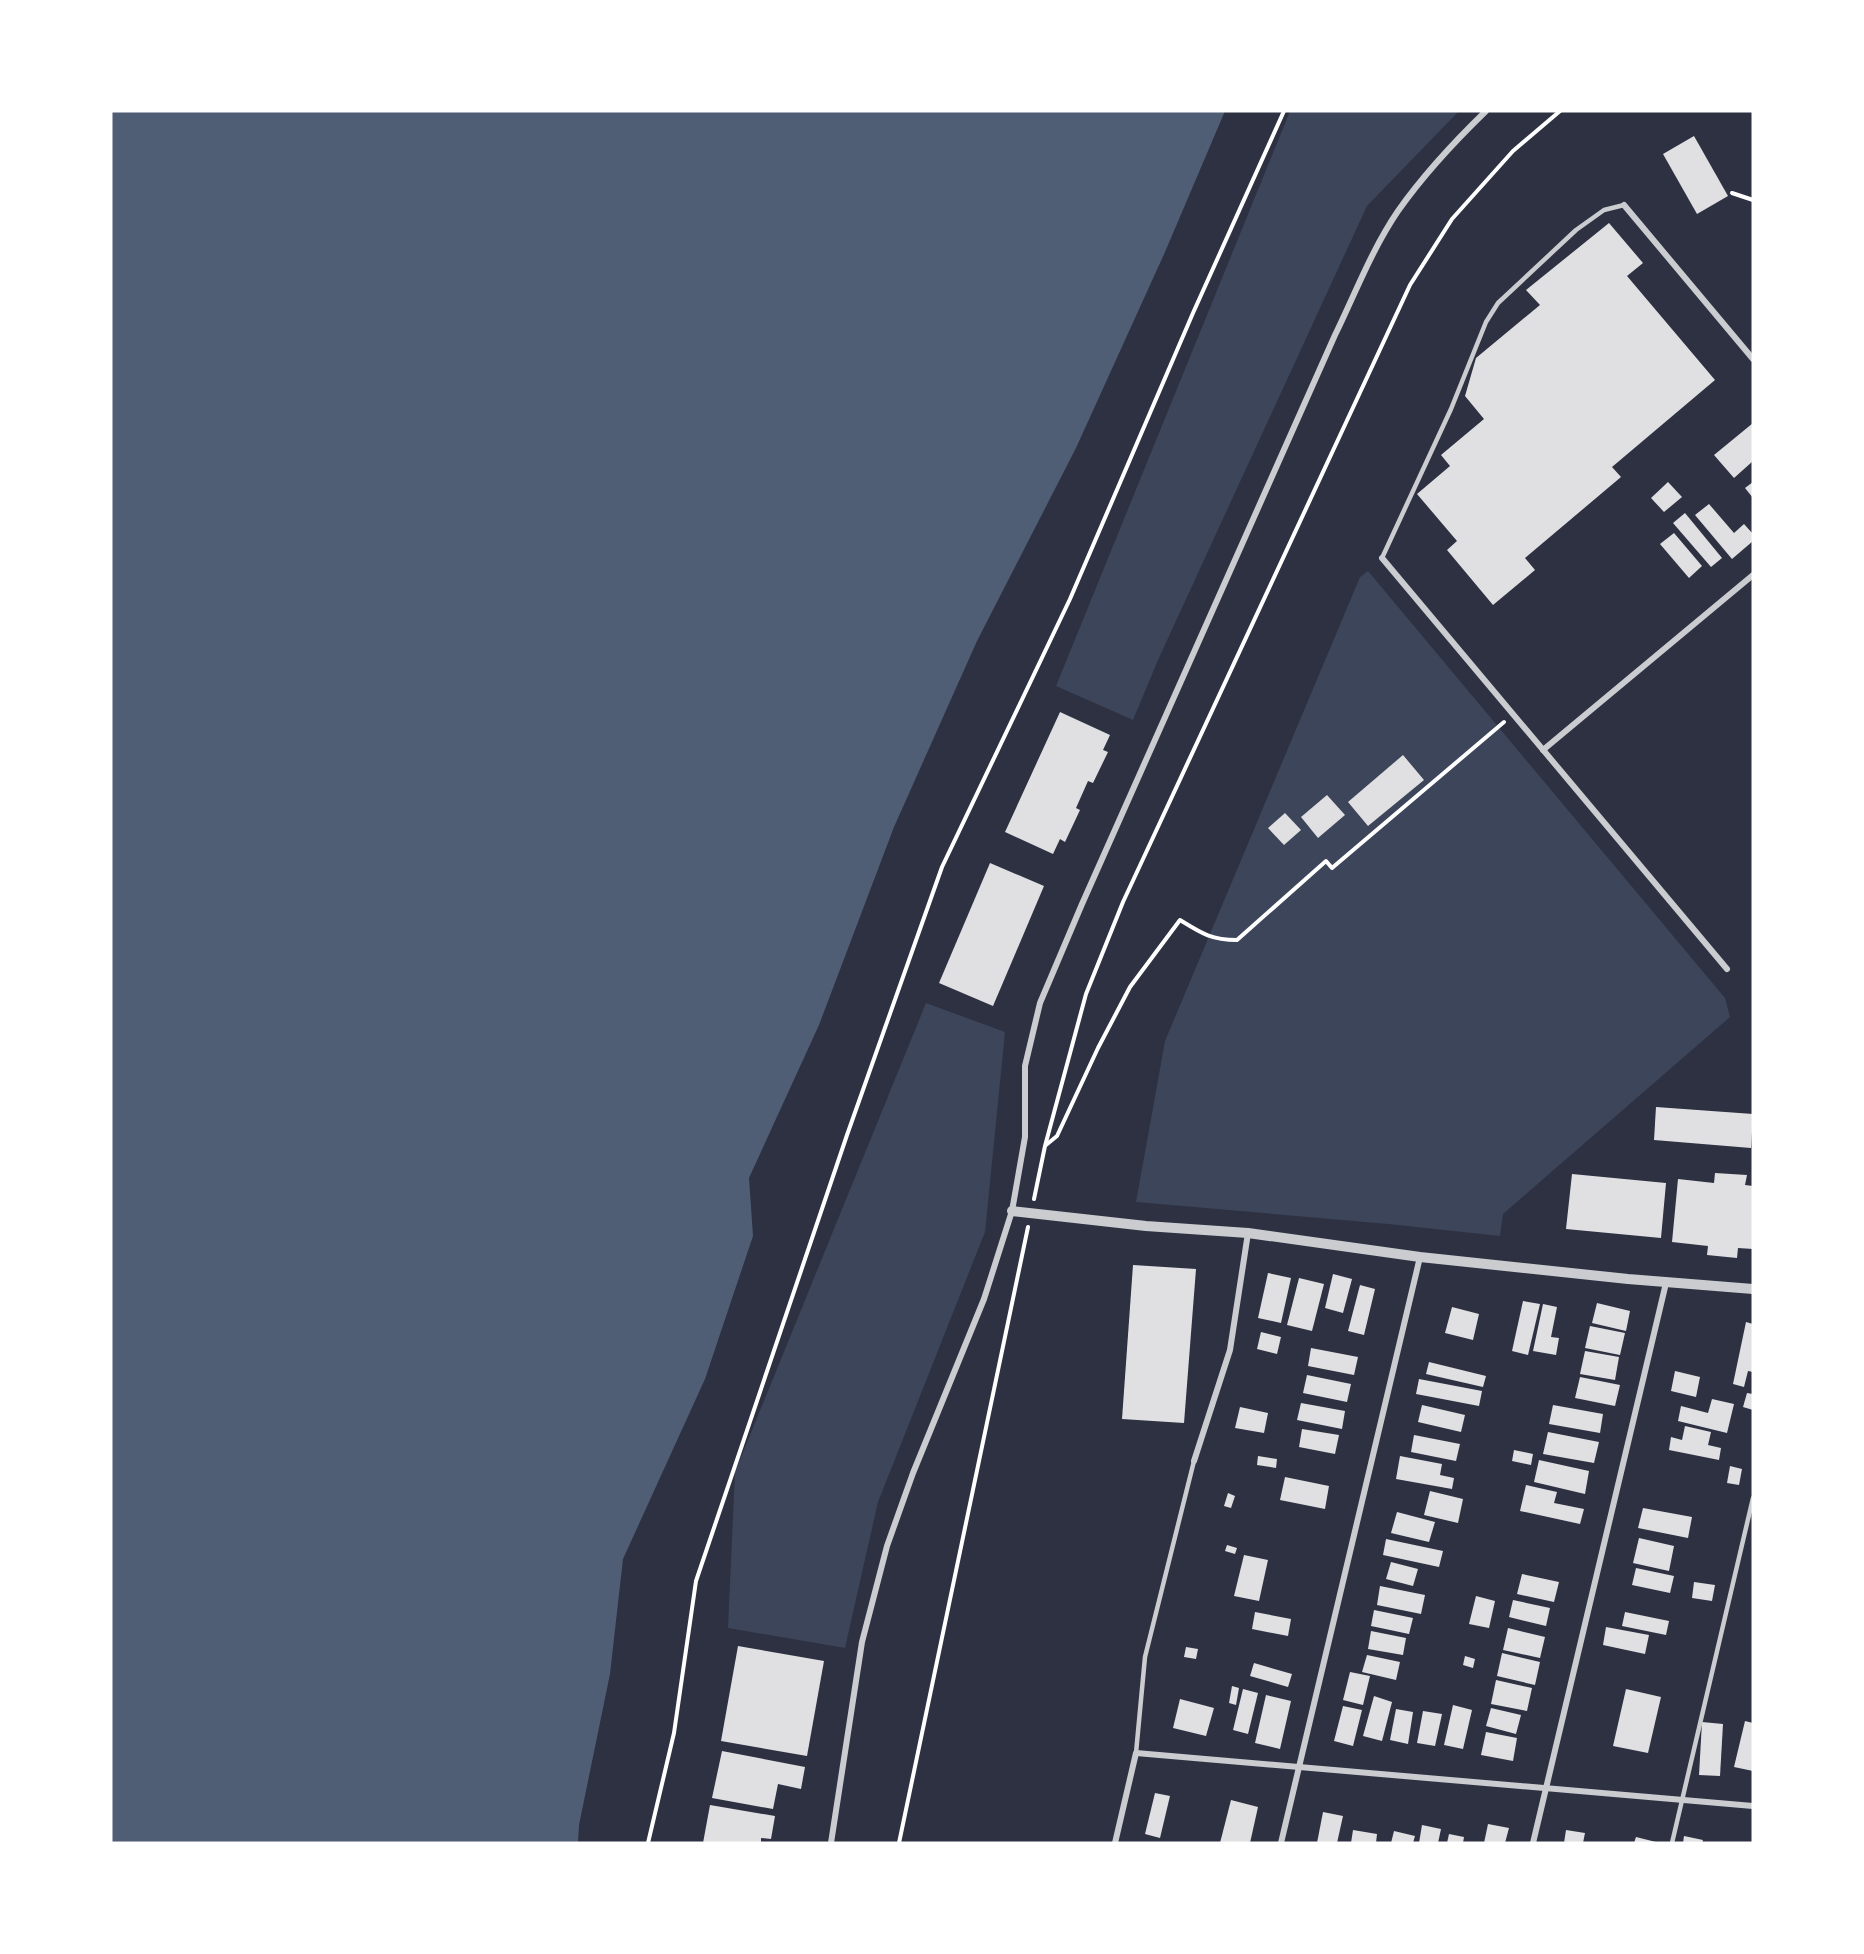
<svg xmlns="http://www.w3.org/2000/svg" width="1864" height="1954" viewBox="0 0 1864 1954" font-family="'Golos Text',sans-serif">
  <rect width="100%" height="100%" fill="#2d3142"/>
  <g fill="#3c4559">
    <polygon points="1290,111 1459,111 1367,206 1158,660 1133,720 1056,686"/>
    <polygon points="1368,571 1725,998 1730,1017 1503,1214 1500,1236 1388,1224 1136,1202 1165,1041 1360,577"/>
    <polygon points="926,1003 1005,1032 985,1232 878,1502 845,1648 728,1628 735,1472"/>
  </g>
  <polygon fill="#4f5d75" points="111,111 1225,111 1165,252 1076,448 977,641 894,827 819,1025 749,1178 753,1236 705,1379 623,1559 610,1674 579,1825 578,1843 111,1843"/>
  <g fill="#e0e0e3">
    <polygon points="1694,136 1728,196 1697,214 1663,154"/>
    <polygon points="1609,223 1643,263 1627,276 1715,380 1612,467 1621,477 1525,558 1535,570 1493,605 1447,550 1457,541 1417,494 1450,466 1441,455 1484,419 1465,396 1476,358 1540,305 1526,290"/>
    <polygon points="1753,423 1753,461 1734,478 1714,455"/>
    <polygon points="1668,482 1682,497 1664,512 1651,498"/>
    <polygon points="1753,482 1753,498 1745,488"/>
    <polygon points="1709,504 1734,533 1744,524 1753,534 1753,541 1732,559 1695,515"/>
    <polygon points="1685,513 1722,558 1711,567 1673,523"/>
    <polygon points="1674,533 1702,566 1689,578 1660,544"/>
    <polygon points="1060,712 1110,735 1103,750 1108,752 1093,783 1088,781 1076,808 1080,810 1065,842 1060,839 1053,854 1005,832"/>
    <polygon points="1403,755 1424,780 1368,826 1348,802"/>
    <polygon points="1327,795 1345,815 1318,838 1301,817"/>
    <polygon points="1285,813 1301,830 1284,845 1268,828"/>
    <polygon points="990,863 1044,886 993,1006 939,983"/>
    <polygon points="1656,1107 1753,1114 1751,1148 1654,1140"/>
    <polygon points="1715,1173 1747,1175 1745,1185 1753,1186 1753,1249 1738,1248 1737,1258 1707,1255 1708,1246 1672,1242 1678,1179 1714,1183"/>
    <polygon points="1572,1174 1666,1183 1661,1238 1566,1229"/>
    <polygon points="1133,1265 1196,1269 1184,1423 1122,1419"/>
    <polygon points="1268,1273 1291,1278 1281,1323 1258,1318"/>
    <polygon points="1333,1274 1352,1279 1343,1313 1325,1308"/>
    <polygon points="1299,1278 1324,1284 1312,1331 1287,1325"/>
    <polygon points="1360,1285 1375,1289 1364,1335 1348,1331"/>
    <polygon points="1523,1301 1540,1304 1528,1355 1512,1351"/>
    <polygon points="1597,1303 1630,1311 1626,1331 1592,1323"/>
    <polygon points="1543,1304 1557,1307 1551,1337 1559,1338 1556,1355 1533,1351"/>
    <polygon points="1452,1307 1479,1314 1473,1340 1445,1333"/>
    <polygon points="1746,1322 1753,1324 1753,1372 1748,1371 1744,1387 1733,1384"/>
    <polygon points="1590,1326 1625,1333 1620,1355 1585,1348"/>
    <polygon points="1261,1332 1281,1337 1277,1354 1257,1349"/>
    <polygon points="1311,1348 1358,1357 1354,1375 1308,1366"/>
    <polygon points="1585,1351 1619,1357 1615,1380 1580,1374"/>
    <polygon points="1429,1362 1486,1376 1483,1387 1426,1374"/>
    <polygon points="1675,1371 1700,1377 1696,1397 1671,1391"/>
    <polygon points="1307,1375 1351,1384 1347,1402 1303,1393"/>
    <polygon points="1580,1377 1620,1385 1615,1406 1575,1398"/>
    <polygon points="1419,1379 1482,1391 1479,1406 1416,1394"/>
    <polygon points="1747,1393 1753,1394 1753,1410 1743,1407"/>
    <polygon points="1712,1399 1734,1404 1727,1433 1678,1421 1681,1406 1708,1413"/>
    <polygon points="1301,1403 1345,1411 1342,1429 1297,1420"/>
    <polygon points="1422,1405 1465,1415 1461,1432 1418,1422"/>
    <polygon points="1553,1405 1603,1414 1600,1433 1549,1424"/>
    <polygon points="1240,1407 1268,1413 1264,1433 1235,1428"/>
    <polygon points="1685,1426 1711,1432 1708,1445 1721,1448 1719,1460 1669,1450 1671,1437 1682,1440"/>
    <polygon points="1302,1429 1339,1435 1335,1454 1299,1447"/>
    <polygon points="1548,1432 1599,1442 1594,1463 1543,1454"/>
    <polygon points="1414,1435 1460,1444 1456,1461 1411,1452"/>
    <polygon points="1514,1450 1533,1454 1531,1465 1512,1461"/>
    <polygon points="1258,1456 1277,1459 1276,1468 1257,1465"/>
    <polygon points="1400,1456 1442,1464 1440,1475 1454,1478 1452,1489 1396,1479"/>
    <polygon points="1539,1460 1589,1471 1585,1494 1534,1482"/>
    <polygon points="1730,1466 1742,1469 1739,1485 1727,1483"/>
    <polygon points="1285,1477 1329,1486 1325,1509 1280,1500"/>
    <polygon points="1526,1485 1557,1492 1554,1503 1584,1509 1580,1524 1520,1511"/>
    <polygon points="1430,1491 1463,1499 1458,1523 1424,1515"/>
    <polygon points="1228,1493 1235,1496 1231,1508 1224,1506"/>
    <polygon points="1643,1508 1692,1517 1688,1538 1638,1528"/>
    <polygon points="1397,1512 1435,1522 1429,1542 1391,1533"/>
    <polygon points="1639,1538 1674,1546 1669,1571 1633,1563"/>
    <polygon points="1386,1539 1443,1551 1439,1567 1383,1555"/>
    <polygon points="1227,1545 1237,1548 1235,1554 1225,1551"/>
    <polygon points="1244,1555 1268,1560 1259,1601 1234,1596"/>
    <polygon points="1391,1562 1418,1569 1413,1586 1386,1579"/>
    <polygon points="1636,1568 1674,1576 1670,1593 1632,1585"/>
    <polygon points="1522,1574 1559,1582 1554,1602 1517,1594"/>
    <polygon points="1694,1582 1715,1585 1712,1601 1692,1598"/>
    <polygon points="1380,1586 1425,1595 1421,1614 1377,1605"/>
    <polygon points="1476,1596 1495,1601 1489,1628 1469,1624"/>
    <polygon points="1513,1600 1550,1608 1546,1626 1509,1617"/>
    <polygon points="1374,1610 1413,1618 1409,1634 1371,1626"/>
    <polygon points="1255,1612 1291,1619 1288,1636 1252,1629"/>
    <polygon points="1625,1612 1669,1621 1666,1635 1622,1626"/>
    <polygon points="1606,1627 1649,1635 1645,1654 1603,1645"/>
    <polygon points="1508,1628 1545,1637 1540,1658 1503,1650"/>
    <polygon points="1371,1631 1406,1638 1403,1655 1368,1649"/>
    <polygon points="738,1646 824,1661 807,1756 721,1741"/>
    <polygon points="1186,1647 1198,1649 1196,1659 1184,1657"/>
    <polygon points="1502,1653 1540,1662 1535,1685 1497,1676"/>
    <polygon points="1367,1655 1400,1662 1396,1680 1362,1672"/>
    <polygon points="1465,1656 1475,1659 1473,1668 1463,1665"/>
    <polygon points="1254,1663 1292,1674 1288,1687 1250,1676"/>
    <polygon points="1350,1672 1370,1676 1363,1705 1343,1700"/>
    <polygon points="1496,1680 1532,1688 1527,1711 1491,1704"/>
    <polygon points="1232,1686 1239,1688 1236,1705 1229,1703"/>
    <polygon points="1243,1689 1258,1693 1248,1734 1233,1730"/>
    <polygon points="1626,1689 1661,1697 1648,1753 1613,1746"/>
    <polygon points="1266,1695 1291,1701 1280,1749 1255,1743"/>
    <polygon points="1374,1696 1392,1702 1382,1741 1363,1736"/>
    <polygon points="1180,1699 1214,1708 1206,1736 1173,1728"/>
    <polygon points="1453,1705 1472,1710 1463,1749 1444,1745"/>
    <polygon points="1343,1706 1362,1710 1353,1746 1334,1741"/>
    <polygon points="1491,1708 1521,1715 1516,1734 1486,1726"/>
    <polygon points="1396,1709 1413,1712 1408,1744 1390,1740"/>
    <polygon points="1423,1711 1442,1714 1435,1746 1417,1743"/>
    <polygon points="1745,1721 1753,1723 1753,1771 1734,1767"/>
    <polygon points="1702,1722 1723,1724 1720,1776 1699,1775"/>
    <polygon points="1486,1732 1517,1738 1513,1761 1481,1755"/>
    <polygon points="722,1751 805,1767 801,1789 778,1784 773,1809 712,1798"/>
    <polygon points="1155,1793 1170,1796 1160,1838 1145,1834"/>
    <polygon points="1231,1800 1258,1807 1250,1843 1220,1843"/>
    <polygon points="710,1805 775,1816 771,1839 761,1838 761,1843 703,1843"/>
    <polygon points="1323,1812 1343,1816 1337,1843 1317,1843"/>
    <polygon points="1488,1824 1509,1828 1505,1843 1484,1843"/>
    <polygon points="1422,1825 1441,1829 1438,1843 1419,1843"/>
    <polygon points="1353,1830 1377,1834 1376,1843 1351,1843"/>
    <polygon points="1566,1830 1585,1833 1583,1843 1564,1843"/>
    <polygon points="1394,1831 1415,1836 1413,1843 1391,1843"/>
    <polygon points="1449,1834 1464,1837 1463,1843 1447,1843"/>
    <polygon points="1684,1836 1703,1840 1702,1843 1683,1843"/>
    <polygon points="1636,1837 1656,1842 1656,1843 1634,1843"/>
  </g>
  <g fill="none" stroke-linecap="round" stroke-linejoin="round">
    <g stroke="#fff" stroke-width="4">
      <polyline points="1732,193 1753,200"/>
      <path d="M1046 1145 1057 1136 1098 1048 1130 987 1180 920C1201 933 1211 940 1237 940L1326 861 1332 868 1504 722"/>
      <polyline points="1034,1199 1045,1146 1086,994 1123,902 1410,285 1452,219 1513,151 1560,111"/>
      <polyline points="648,1843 674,1733 696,1581 847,1135 942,867 1070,599 1193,313 1284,111"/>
      <polyline points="899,1843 1028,1227"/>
    </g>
    <g stroke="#caccd0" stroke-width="4.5">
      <polyline points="1382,558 1451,409 1486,322 1498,303 1576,230 1604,210 1624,205"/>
      <polyline points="1136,1753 1145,1657 1194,1461"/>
      <polyline points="1672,1843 1753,1498"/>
    </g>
    <g stroke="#caccd0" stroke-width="6">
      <polyline points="1624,205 1753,359"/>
      <polyline points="1382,558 1727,969"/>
      <polyline points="1543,750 1753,575"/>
      <polyline points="1194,1461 1230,1350 1248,1233"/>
      <path d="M831 1843 862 1642 887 1546 913 1473 984 1299 1012 1211 1025 1137V1066L1040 1003 1082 904 1335 335C1355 294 1372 249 1398 211 1424 174 1453 143 1486 111"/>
      <polyline points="1115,1843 1136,1753 1753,1806"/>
      <polyline points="1281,1843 1420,1257"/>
      <polyline points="1533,1843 1666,1283"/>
    </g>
    <polyline stroke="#caccd0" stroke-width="10" points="1012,1211 1146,1226 1248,1233 1420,1257 1628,1279 1753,1289"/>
  </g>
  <rect width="1864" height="1954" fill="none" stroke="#ffffff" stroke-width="225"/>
</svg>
